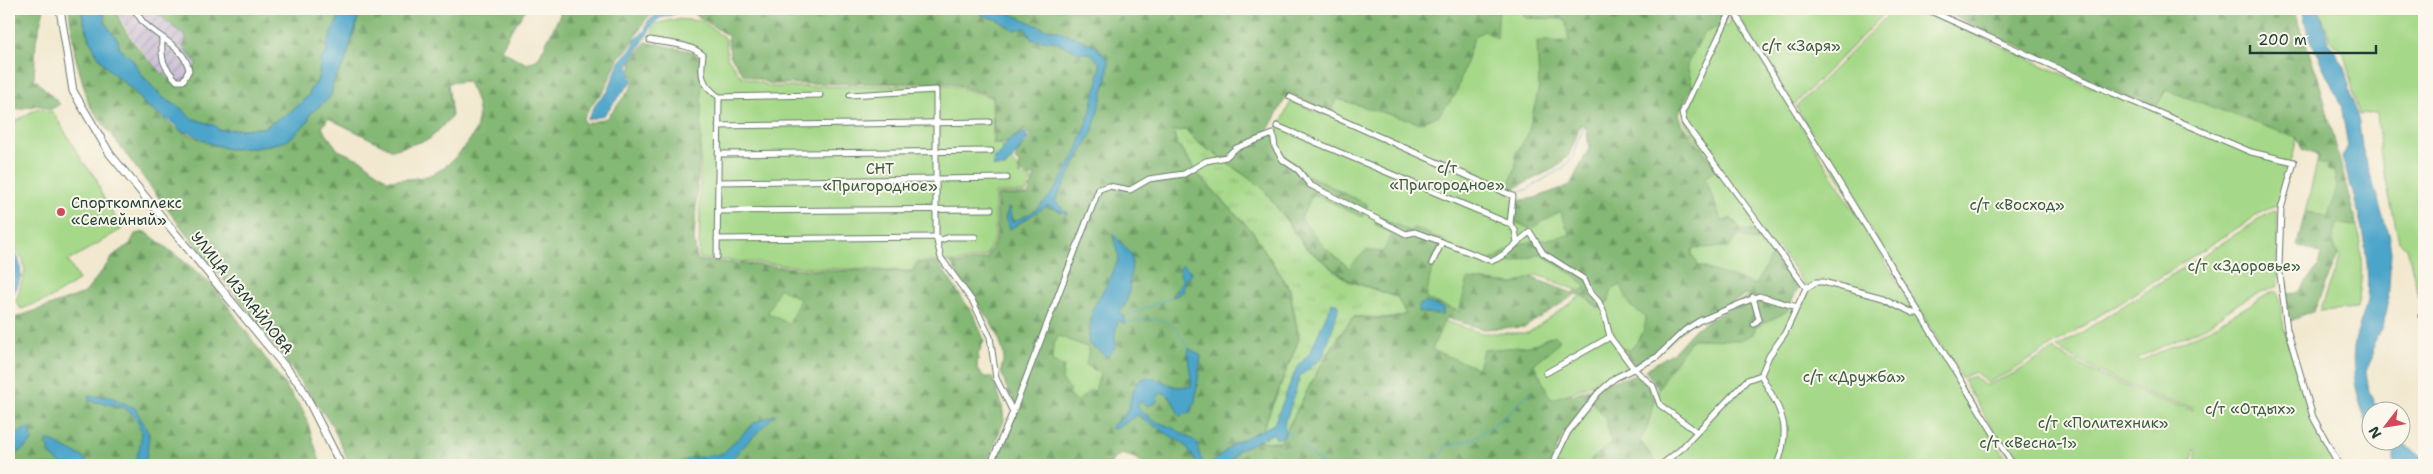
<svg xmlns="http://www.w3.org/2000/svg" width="2433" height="474" viewBox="0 0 2433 474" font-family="'Shantell Sans',sans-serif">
  <defs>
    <pattern id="industrial-furrows" width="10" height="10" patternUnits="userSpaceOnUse" patternTransform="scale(1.25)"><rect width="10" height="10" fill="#cbbfd5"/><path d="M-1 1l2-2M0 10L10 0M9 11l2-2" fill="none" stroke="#a49cae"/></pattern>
    <pattern id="grass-tufts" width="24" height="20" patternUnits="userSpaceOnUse" patternTransform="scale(1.25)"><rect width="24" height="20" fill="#a5d888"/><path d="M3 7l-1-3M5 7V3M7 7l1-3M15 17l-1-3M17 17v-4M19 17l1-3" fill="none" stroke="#8eba76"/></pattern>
    <pattern id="forest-firs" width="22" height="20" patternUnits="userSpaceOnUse" patternTransform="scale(1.25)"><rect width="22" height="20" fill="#84b874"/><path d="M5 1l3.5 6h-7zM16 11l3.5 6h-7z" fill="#6b9760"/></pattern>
  </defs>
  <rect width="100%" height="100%" fill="#fbf7ec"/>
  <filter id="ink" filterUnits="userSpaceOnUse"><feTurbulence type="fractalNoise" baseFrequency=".02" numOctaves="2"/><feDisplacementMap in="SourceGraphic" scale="10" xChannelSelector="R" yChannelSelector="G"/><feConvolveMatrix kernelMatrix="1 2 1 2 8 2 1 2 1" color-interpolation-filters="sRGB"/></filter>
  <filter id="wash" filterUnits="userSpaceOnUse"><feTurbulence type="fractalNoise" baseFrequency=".0096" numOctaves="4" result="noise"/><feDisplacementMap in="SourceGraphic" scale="20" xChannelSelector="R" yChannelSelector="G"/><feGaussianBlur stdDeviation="1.12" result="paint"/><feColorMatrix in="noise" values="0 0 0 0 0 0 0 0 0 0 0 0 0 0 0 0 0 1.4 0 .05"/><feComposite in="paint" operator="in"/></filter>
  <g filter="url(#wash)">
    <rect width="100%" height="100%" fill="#f2e8cf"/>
    <polygon fill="url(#industrial-furrows)" points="116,9 157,9 162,17 187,38 183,47 197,63 181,89 161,74 131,37"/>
    <path fill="url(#grass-tufts)" stroke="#628a5e" d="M1185 130 1200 144 1263 188 1306 248 1348 281 1397 297 1406 314C1389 321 1372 316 1353 317 1323 355 1303 400 1280 442L1258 441 1299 339 1290 289 1252 231 1200 176 1177 143 1173 131Z"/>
    <g fill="url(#forest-firs)" stroke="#527a54" fill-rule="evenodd">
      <polygon points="9,9 44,9 36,40 34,78 60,104 50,110 38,105 9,111"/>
      <path d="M69 9H81C85 33 96 61 117 77 124 82 141 97 144 104L177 129 206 142 228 149 254 148 287 141 308 122 310 114 331 96 333 82 345 62 355 30 358 9H526L512 29 501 50 527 64 538 59 560 15V9H660L646 19 629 48 619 57 603 93 597 97 583 118 585 124 607 118 631 88 634 79C625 65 637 54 646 42L690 51 701 57 699 71 704 86 694 239 697 260 817 270 913 272 918 263 939 264 975 317 984 340 978 355 977 370 985 377H992L1002 404 1004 421 986 465H350L332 425 257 322 171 214 89 105 75 55ZM467 81C475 94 481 110 477 125 475 138 451 164 440 170 425 180 404 179 387 180L363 161 338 150 322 128 328 118 393 150 430 139 452 116 448 83Z"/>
      <path d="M103 9H116C122 37 159 72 181 89L197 63 183 47 187 38 162 17 157 9H336L338 17 335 28 332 30 328 52 320 62C321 72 318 83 310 89L309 95 290 112 263 128 218 130 216 126 191 118 182 109 165 99 156 91 141 74 134 62 119 48 118 40 105 23Z"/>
      <path d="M687 9H1730L1723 25 1688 65 1692 87 1679 113 1682 123 1716 170 1706 178 1717 210 1731 218 1742 230 1760 232 1765 237 1730 247 1693 248 1692 255 1699 266 1710 271 1774 249 1799 287 1786 312 1756 327 1753 334 1740 340 1692 339 1658 389 1645 370 1674 352 1695 329 1749 296 1746 295 1689 324 1667 345 1634 366 1621 347 1609 301 1599 308 1582 295 1576 294 1525 327 1483 329 1446 318 1432 350 1478 367 1483 350 1530 346 1554 335 1561 340 1555 347 1534 364 1551 399 1571 393 1572 395 1603 383 1637 375 1648 385 1656 403C1649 416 1649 429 1640 441L1657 465H1588L1591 460 1611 443 1594 404 1590 400 1565 430 1550 465H1143L1135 458 1122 454 1113 460 1110 465H994L1016 414V403L1009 394 1001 372 1004 355 997 332 950 263 960 264 987 258 997 237V195H1028L1035 176 1020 174 1019 163 1015 160 1018 152 1032 138 1025 130 1004 144 994 143 993 96 950 83 772 84 743 74 730 55 728 36ZM1526 18 1565 19 1537 41 1539 87 1528 134 1515 155 1516 165 1507 192 1557 167 1569 155 1581 124 1587 129 1589 149 1570 185 1535 198 1515 201 1512 212 1514 221 1530 229 1505 252 1485 264 1515 262 1542 254 1585 287 1572 293 1530 277 1514 284 1468 279 1458 311 1431 272 1445 241 1415 228 1410 231 1379 217 1366 250 1348 268 1362 218 1368 205 1306 174 1281 152 1275 135 1267 132 1285 99 1291 94 1330 113 1337 99 1419 123 1438 116 1456 94 1474 37 1497 39ZM1185 130 1200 144 1263 188 1306 247 1348 280 1397 297 1406 314C1390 322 1372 317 1354 317 1323 355 1303 400 1280 443L1258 441 1299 339 1289 289 1252 231 1200 177 1177 144 1173 131Z"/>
      <polygon points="1938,9 2293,9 2318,77 2357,227 2338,223 2334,248 2338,255 2314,311 2288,322 2286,294 2297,293 2318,267 2321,254 2297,245 2305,213 2328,216 2328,165 2317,163 2318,156 2302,149 2297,138 2166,90 2156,108 2098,84"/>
      <polygon points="146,232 190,266 215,288 304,412 321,465 9,465 9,320 85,293 115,254 130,244 135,234"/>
    </g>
    <g fill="#a5d888" stroke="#628a5e">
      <polygon points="1499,9 1520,12 1526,18 1565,19 1569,41 1537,41 1539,87 1528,134 1515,155 1516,165 1507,192 1515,201 1512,212 1514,221 1530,229 1560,211 1570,235 1519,244 1486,263 1515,262 1542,254 1581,281 1586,287 1580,291 1537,275 1514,284 1468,279 1459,311 1426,299 1431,272 1445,241 1415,228 1410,231 1380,217 1375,224 1392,234 1383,252 1366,250 1349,268 1324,247 1301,218 1313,194 1362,217 1368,205 1306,174 1281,152 1275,135 1291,101 1323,115 1330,113 1337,99 1419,123 1438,116 1456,94 1474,37 1484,31 1497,38"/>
      <polygon points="1734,9 1889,9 1794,105"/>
      <polygon points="1894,9 1920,9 2090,87 2098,84 2156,108 2166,90 2297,138 2280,206 2272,206 2015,369 1987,383 1975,372 1961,378 1796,107"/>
      <polygon points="2319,9 2424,9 2424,319 2407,247 2399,241 2381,159 2377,113 2359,115 2344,53 2331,41"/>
      <polygon points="676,19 702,21 726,39 727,57 741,76 772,87 949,85 992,97 993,144 1002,145 1014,164 1018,167 1020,176 1032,178 1026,193 995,193 995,237 986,256 960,262 917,262 912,271 818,268 699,258 702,72 704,53 684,42 653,39 651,36 655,24"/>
      <path d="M1730 19H1736L2010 465H1779L1774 462 1773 465H1659L1640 441C1651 426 1651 405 1659 388 1668 370 1681 355 1692 339L1740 340 1753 334 1756 327 1786 312 1790 306 1798 310 1808 289 1778 247 1774 250 1756 285 1699 266 1692 255 1693 248 1730 247 1739 235 1755 241 1765 237 1760 232 1742 230 1731 218 1722 221 1705 178 1716 170 1685 122 1684 113 1694 92 1687 65 1704 33 1723 25 1727 27Z"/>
      <polygon points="38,108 47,112 53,112 83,162 96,178 101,193 122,229 68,261 79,280 51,298 21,309 16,301 25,271 23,259 9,241 9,125"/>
      <polygon points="2317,163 2328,165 2327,170 2334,172 2337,187 2328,216 2305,213"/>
      <path d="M2274 210 2277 211 2278 286 2245 299 2203 328 2137 358 2140 361 2203 332 2272 292H2278L2284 329 2311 417 2336 465H2195L2196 452 2194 449 2191 465H2015L1963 380 1974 376 1985 386 2015 373 2053 350C2097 376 2144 396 2193 410V408C2145 394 2099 375 2057 348Z"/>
      <path d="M2337 223 2357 227C2363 254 2363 280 2357 308L2320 311 2340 258C2332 244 2331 237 2337 223Z"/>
      <path d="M1621 285 1630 306 1646 317C1645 332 1640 339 1630 350L1621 348 1626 368 1571 393 1551 399 1534 364 1555 347 1560 340 1554 335 1530 346 1483 350 1478 368 1432 350 1444 321 1482 333H1528L1582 295 1599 308 1609 301 1611 291Z"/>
      <polygon points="779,288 800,299 789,324 768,313"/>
      <polygon points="1059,336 1089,348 1086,365 1100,373 1095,391 1091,390 1077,402 1069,396 1069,388 1062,380 1064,366 1052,362 1053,345"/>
      <polygon points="1594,404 1606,418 1611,443 1591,460 1588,465 1554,465 1569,432"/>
    </g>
    <g fill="#4ca4c9" stroke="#36707e">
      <path d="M81 9H103L105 23 118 40 119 48 132 59 141 74 156 91 165 99 182 109 191 118 216 126 218 130 263 128 290 112 309 95 310 89C322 81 318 70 321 58L328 52 326 49 332 30 338 21 336 9H358L359 15 345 62 333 82 331 96 310 114 308 122 287 141 254 148 228 149 206 142 189 132H182L175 125 144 104C141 97 124 81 117 77 96 61 86 33 81 9Z"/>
      <polygon points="677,9 681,9 678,13 660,18 654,23 628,66 632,81 604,115 587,120 598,100 607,93 619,63 632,48 636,39 645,30 648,21 661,12 664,14"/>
      <path d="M982 9H1000L1045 29 1057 30 1096 46 1109 61 1107 78 1092 133 1055 201 1068 214 1047 206 1010 229 1005 218 1009 207 1012 222C1021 218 1031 214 1039 207 1072 179 1096 106 1100 64L1092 54 1078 52 1053 41 1032 40 1025 28 1014 30 998 20 982 15Z"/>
      <path d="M2302 9H2319L2329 42 2344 67 2359 123 2362 147 2388 233 2391 252 2388 304 2383 327 2374 341 2373 356 2366 371 2369 391 2377 408 2388 411 2370 412V428C2358 407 2351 372 2354 347 2356 331 2365 315 2367 299 2371 250 2356 202 2342 157L2348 146 2341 105 2308 35Z"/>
      <path d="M1025 132 1029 139C1018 149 1015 158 1005 167H994L993 158 1002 153 1003 147 1011 139Z"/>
      <polygon points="1112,233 1132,255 1132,262 1129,291 1126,304 1119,312 1123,316 1125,324 1118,320 1115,333 1116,346 1107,357 1088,343 1092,310 1111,277 1119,258"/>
      <path d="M9 244C25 261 24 282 9 299Z"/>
      <polygon points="1182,265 1191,271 1191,275 1185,280 1183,292 1173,297 1182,281 1179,269"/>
      <path d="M1332 302 1338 304C1340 311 1325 348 1323 357L1300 376 1288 415 1285 420 1284 436 1276 439 1273 434 1238 450 1228 465H1199L1185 445 1137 415 1116 429 1110 428C1115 423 1124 418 1127 411 1133 398 1131 379 1149 377L1177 387 1191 386C1192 373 1186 360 1189 348L1201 356 1195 402 1190 413 1180 416 1171 399 1165 393 1159 394 1156 403 1147 406 1140 401 1137 407 1152 420 1173 428 1198 443C1199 452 1198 459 1207 464L1213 462 1233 444 1274 424 1297 367 1310 353Z"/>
      <polygon points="1425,302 1443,308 1443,315 1418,312 1419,305"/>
      <path d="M88 396 110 397 135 408 149 434 147 455 142 465H133C141 449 147 425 130 412 120 404 101 403 89 401Z"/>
      <polygon points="776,414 725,465 673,465 688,459 722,454 754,423"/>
      <polygon points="25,429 31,429 32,442 9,460 9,438"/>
      <polygon points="2401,439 2403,444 2424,458 2424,465 2394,465 2394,452 2389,442 2400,442"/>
      <polygon points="49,440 83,457 91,465 62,465 49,454 49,447 46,443"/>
    </g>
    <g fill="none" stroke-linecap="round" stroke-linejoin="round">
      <g stroke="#4ca4c9" stroke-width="1">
        <polyline points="1659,95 1662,92"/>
        <polyline points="1518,191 1526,190 1564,167 1573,157 1577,142 1586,124"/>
        <polyline points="1124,317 1173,297"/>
        <path d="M1125 323C1137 320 1162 315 1173 326 1179 332 1183 342 1189 348"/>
        <polyline points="1284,427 1292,438"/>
        <polyline points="1299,444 1323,465"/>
        <polyline points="1418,465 1441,455 1446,446 1473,439 1512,411 1531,390"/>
      </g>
    </g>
  </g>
  <g filter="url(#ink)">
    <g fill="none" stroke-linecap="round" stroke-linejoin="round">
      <defs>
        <g id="minor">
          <path d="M134 9C138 14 141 21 146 25 162 40 184 47 189 70L183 81H177C162 65 161 60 162 38"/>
          <polyline points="1732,9 1682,113 1684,122 1806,288"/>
          <polyline points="1926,9 2108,91 2251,152 2294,162 2281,209 2279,267 2287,329 2313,417 2339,465"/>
          <polyline points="1733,10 2013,465"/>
          <path d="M650 40C668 44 688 43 703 55 700 75 701 84 719 97L717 257"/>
          <polyline points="850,95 936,90 936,237 941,258 973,302 990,337 996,378 1013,412 990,465"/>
          <polyline points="719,97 820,95"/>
          <polyline points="1290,97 1513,196 1510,224 1515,230 1517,242"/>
          <polyline points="718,126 989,122"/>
          <polyline points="1277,126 1510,224"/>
          <polyline points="718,154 991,151"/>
          <polyline points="718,182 1007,178"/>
          <polyline points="718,211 991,209"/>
          <polyline points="717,239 936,237 941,240 950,237 975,237"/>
          <path d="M1442 242 1492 261C1509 254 1516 242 1530 232L1543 253 1584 279 1590 292 1599 302 1604 313 1610 337 1634 369 1653 386 1660 405 1697 432"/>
          <polyline points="1753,297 1759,319 1754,324"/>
          <polyline points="2421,316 2424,321"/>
          <polyline points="1546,373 1610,337"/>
          <path d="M1761 375C1780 411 1793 424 1777 465"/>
          <polyline points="1013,412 1099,189 1109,186 1130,190 1149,179 1184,174 1206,161 1226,157 1236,148 1273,134 1275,147 1283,160 1298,170 1310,185 1406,234 1415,232 1442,242 1432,263"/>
          <polyline points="1552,465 1568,432 1598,393 1615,378 1657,357 1685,330 1699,321 1759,296 1797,307"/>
          <polyline points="1661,465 1680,450 1747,380 1761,375 1769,356 1785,333 1806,288 1816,282 1823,282 1883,298 1913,313 1919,313"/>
        </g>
        <polyline id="secondary" points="60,9 73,91 110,154 301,386 341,465"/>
      </defs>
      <use href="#minor" stroke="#69796a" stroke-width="7"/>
      <use href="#secondary" stroke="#69796a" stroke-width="9"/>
      <use href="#minor" stroke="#fff" stroke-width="5"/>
      <use href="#secondary" stroke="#fff" stroke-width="7"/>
    </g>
  </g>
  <circle fill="#d1495b" stroke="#fbf7ec" stroke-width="2" cx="61" cy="212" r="5"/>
  <g text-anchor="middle" stroke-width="4" stroke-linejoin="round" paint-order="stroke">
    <g font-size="15" fill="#3a5c45" stroke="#fbf7ec">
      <text x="1801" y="51">с/т «Заря»</text>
      <text x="1447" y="173">с/т<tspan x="1447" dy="17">«Пригородное»</tspan></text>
      <text x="880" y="174">СНТ<tspan x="880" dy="17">«Пригородное»</tspan></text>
      <text x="2017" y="210">с/т «Восход»</text>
      <text x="2244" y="271">с/т «Здоровье»</text>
      <text x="1854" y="382">с/т «Дружба»</text>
      <text x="2250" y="414">с/т «Отдых»</text>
      <text x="2103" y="428">с/т «Политехник»</text>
      <text x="2028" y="448">с/т «Весна-1»</text>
    </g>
    <g font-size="15" fill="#1f3d34" stroke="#fbf7ec" text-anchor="start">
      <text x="71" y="208">Спорткомплекс<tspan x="71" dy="17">«Семейный»</tspan></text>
    </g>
    <g font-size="15" fill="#1f3d34" stroke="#fbf7ec">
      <text transform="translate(242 293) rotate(51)" y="5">УЛИЦА ИЗМАЙЛОВА</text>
    </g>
  </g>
  <rect width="2433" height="474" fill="none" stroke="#fbf7ec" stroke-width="30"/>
  <g transform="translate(2386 426) rotate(239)"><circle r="24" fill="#fbf7ec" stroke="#a3ada2"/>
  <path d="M0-4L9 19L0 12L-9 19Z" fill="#d1495b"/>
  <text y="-8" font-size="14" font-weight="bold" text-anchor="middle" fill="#1f3d34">N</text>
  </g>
  <path d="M2250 45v8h126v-8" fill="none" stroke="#1f3d34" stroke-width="2.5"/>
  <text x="2258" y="45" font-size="15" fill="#1f3d34" stroke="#fbf7ec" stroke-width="4" paint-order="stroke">200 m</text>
</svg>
